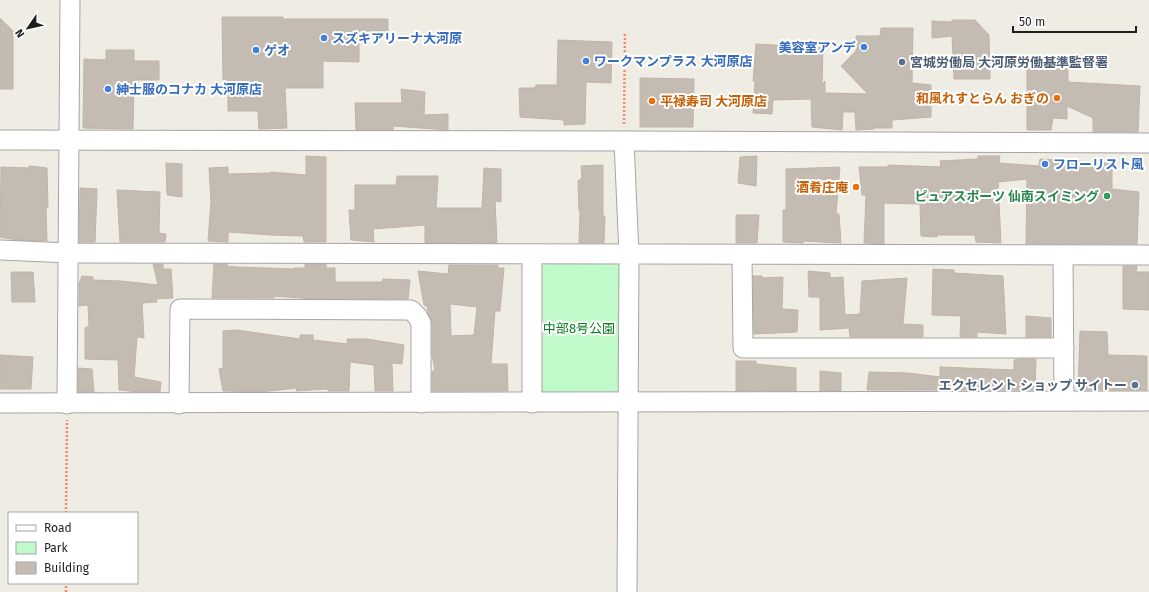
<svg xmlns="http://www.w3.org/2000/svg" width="1149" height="592" viewBox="0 0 1149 592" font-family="'Fira Sans','Noto Sans JP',sans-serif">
  <rect width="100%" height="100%" fill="#efece4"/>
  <polygon fill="#c0faca" points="544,263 616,263 620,268 619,389 612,395 544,396 539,390 539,267"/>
  <g fill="#c4bcb3" stroke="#c1b4a6" fill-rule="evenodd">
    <polygon points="222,17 283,17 283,19 388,19 388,31 359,31 359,62 323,61 323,88 285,88 287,128 259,129 258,111 228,111 228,80 223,80"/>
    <polygon points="0,18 13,31 13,89 0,89"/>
    <polygon points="952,20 975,20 989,35 990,79 954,79 952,36 932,38 932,21 952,22"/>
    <polygon points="881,28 913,28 912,83 931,85 931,117 892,120 892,128 874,128 874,129 856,130 855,112 843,112 842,130 812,127 811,99 773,100 772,114 753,113 755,81 753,81 756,44 823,48 822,84 825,81 825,93 868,94 841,66 856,51 856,36 880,36"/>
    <polygon points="558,40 612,42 611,83 586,82 585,124 564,125 564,120 520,117 519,88 535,88 536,85 557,85"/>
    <polygon points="106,50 134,50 134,61 159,61 159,80 134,80 133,129 83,128 84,59 106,60"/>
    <polygon points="1027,68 1068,69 1068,82 1140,86 1138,132 1093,132 1093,118 1067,106 1067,119 1053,118 1051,130 1027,130"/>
    <polygon points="640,78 694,79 693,127 640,127"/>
    <polygon points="401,89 425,92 424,115 448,114 448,130 393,126 393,130 356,130 355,103 402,103"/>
    <polygon points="306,156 326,157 326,242 304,242 303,236 270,235 228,232 228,242 208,241 211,201 209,168 228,167 228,174 271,173 271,172 306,175"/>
    <polygon points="757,156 756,186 738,183 740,157"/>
    <polygon points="978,156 1000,156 999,163 1039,166 1040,159 1112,163 1112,189 1139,192 1137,244 1026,244 1027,179 998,182 1001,243 976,242 975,235 937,235 937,237 921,236 920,204 884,203 884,244 864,243 866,195 862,195 859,167 888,167 888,165 941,167 940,161 978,159"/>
    <polygon points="166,163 182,164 182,197 167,195"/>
    <polygon points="603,165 603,216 605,216 604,243 579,243 580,211 579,211 578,181 582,178 581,166"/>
    <polygon points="29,166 47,168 48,207 46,207 47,241 16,240 0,237 1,167 29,168"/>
    <polygon points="840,167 836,214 839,214 841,243 803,241 803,243 783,242 783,210 786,210 786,169"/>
    <polygon points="484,168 501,169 501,202 495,201 497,243 425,243 425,225 373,229 374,242 351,240 349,210 355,210 355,185 396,185 397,176 438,176 436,208 482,208"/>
    <polygon points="80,188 97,189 95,242 79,242"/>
    <polygon points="117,190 160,192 159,233 166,234 165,242 120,242"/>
    <polygon points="736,215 759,215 757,243 736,243"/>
    <polygon points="153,264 163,264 163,269 171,269 173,298 156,299 157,302 142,303 144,338 137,337 134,377 161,382 160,392 139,392 119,390 118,360 85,359 85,328 89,326 88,305 79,306 79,284 82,276 93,277 93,280 121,281 158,285"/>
    <polygon points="214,264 227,264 227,266 236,267 294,269 294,268 305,268 305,264 326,264 326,268 335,268 335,282 382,282 383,279 410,280 408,299 314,299 274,296 274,298 212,298"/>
    <path d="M449 265H498V268H504L500 311H495L491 364H507L508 391H432V371H435L432 354V323L428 313 427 306 424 305 418 271 448 274ZM450 304 477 307 474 335 451 336Z"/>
    <polygon points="1123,266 1137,266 1136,272 1149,272 1149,310 1123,309"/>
    <polygon points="933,269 954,270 954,273 1003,276 1006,334 977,332 977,337 960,337 961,316 932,315"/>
    <polygon points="808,271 830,273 830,278 843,277 845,315 860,314 862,281 907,278 903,324 923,325 923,337 850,337 849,328 820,330 820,297 809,297"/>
    <polygon points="11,272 33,272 35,302 12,302"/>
    <polygon points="753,276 762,276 762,278 783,277 782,309 798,310 797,332 754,334"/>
    <polygon points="1026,316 1051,318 1051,337 1026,337"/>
    <polygon points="237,330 300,339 300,335 313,335 313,340 347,344 347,339 367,339 404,345 402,364 392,363 393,391 375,391 374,365 350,362 349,391 328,391 328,389 296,391 297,388 260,392 223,391 219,369 223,368 223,331"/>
    <polygon points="1080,331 1107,332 1108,355 1147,356 1147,390 1078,390"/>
    <polygon points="0,355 33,357 31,389 0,389"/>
    <polygon points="1021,359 1036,359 1035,390 867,390 869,372 908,373 940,377 940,367 1014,370 1014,360"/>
    <polygon points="736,361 756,361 756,364 796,368 796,391 736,391"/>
    <polygon points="78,368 92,369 94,392 78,392"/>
    <polygon points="820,371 841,373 841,391 820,391"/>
  </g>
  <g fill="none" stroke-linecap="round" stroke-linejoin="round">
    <defs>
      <g id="minor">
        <polyline points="0,140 624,141 1149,143"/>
        <polyline points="624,141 629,255 627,592"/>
        <polyline points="0,250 69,253 1149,255"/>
        <polyline points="532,255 532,403"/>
        <polyline points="742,255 743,348 1064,348"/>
        <polyline points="1063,255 1064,401"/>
        <polyline points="0,403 1149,401"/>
        <polyline points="67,404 70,0"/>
        <polyline points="179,404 180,309 411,310 417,316 421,323 421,403"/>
      </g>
    </defs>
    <use href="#minor" stroke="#a5a5a5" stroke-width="21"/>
    <g stroke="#fb8769" stroke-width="2.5" stroke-dasharray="2 2" stroke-linecap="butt">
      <polyline points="624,124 625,32"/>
      <polyline points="66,513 67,420"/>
      <polyline points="66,592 66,583"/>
    </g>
    <use href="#minor" stroke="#fff" stroke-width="19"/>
  </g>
  <g fill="#3f7fe0" stroke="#fff" stroke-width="1.5">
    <circle cx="324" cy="38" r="4"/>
    <circle cx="864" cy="47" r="4"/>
    <circle cx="256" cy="50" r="4"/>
    <circle cx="586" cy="61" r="4"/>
    <circle cx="108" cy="89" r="4"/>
    <circle cx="1045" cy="164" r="4"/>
  </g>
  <g fill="#5c6f8a" stroke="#fff" stroke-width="1.5">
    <circle cx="902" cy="62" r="4"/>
    <circle cx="1135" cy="385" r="4"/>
  </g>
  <g fill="#e8710a" stroke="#fff" stroke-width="1.5">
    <circle cx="1057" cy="98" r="4"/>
    <circle cx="652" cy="101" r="4"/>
    <circle cx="856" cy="187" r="4"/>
  </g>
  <circle fill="#2e9e5b" stroke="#fff" stroke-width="1.5" cx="1107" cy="196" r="4"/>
  <g text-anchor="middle" stroke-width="4" stroke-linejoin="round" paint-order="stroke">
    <g font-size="13" font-weight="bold" fill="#366cbe" stroke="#fff" text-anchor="start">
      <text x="332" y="43">スズキアリーナ大河原</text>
      <text x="856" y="52" text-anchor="end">美容室アンデ</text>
      <text x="264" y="55">ゲオ</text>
      <text x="594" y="66">ワークマンプラス 大河原店</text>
      <text x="116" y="94">紳士服のコナカ 大河原店</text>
      <text x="1053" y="169">フローリスト風</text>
    </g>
    <g font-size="13" font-weight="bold" fill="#4e5e75" stroke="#fff" text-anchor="start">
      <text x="910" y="67">宮城労働局 大河原労働基準監督署</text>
      <text x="1127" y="390" text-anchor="end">エクセレント ショップ サイトー</text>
    </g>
    <g font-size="13" font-weight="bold" fill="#c56008" stroke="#fff" text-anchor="end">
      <text x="1049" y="103">和風れすとらん おぎの</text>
      <text x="660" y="106" text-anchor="start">平禄寿司 大河原店</text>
      <text x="848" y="192">酒肴庄庵</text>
    </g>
    <g font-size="13" font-weight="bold" fill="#27864d" stroke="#fff" text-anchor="end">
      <text x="1099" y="201">ピュアスポーツ 仙南スイミング</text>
    </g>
    <g font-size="13" fill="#0b7d20" stroke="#fff">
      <text x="579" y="333">中部8号公園</text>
    </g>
  </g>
  <rect x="8" y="512" width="130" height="72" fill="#ffffff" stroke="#a5a5a5"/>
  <rect x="16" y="525" width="20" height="6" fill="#ffffff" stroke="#a5a5a5"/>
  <text x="44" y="532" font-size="12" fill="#1e1e1e">Road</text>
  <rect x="16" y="542" width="20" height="12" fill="#c0faca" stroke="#a5a5a5"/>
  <text x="44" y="552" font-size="12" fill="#1e1e1e">Park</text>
  <rect x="16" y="562" width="20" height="12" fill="#c4bcb3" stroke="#a5a5a5"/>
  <text x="44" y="572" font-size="12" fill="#1e1e1e">Building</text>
  <g transform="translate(28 28) rotate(236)" stroke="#ffffff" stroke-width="3" paint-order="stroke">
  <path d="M0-3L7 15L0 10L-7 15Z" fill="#1e1e1e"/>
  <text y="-6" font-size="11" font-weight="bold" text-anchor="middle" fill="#1e1e1e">N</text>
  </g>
  <path d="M1013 26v6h123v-6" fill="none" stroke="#1e1e1e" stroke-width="2"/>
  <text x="1019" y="26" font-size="12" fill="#1e1e1e" stroke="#ffffff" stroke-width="3" paint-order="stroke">50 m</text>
</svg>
